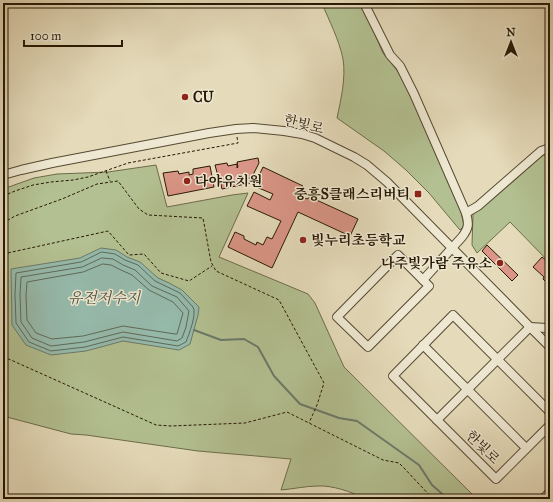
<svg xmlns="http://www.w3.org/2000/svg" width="553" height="502" viewBox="0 0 553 502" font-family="'IM FELL Great Primer','Noto Serif KR',serif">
  <rect width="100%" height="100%" fill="#e5dbba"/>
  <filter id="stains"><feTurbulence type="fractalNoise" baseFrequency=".005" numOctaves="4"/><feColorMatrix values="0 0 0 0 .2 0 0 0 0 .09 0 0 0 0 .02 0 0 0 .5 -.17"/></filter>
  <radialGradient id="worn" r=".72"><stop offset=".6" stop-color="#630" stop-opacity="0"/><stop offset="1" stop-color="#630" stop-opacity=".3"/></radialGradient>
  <g fill="#b3c091" stroke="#6d6c4a">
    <path d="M322 3H361L383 53 399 73 406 86 449 183 461 212 464 226 460 230 429 193 406 170 384 151 337 118C341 99 346 78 343 59 339 39 329 21 322 3Z"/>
    <polygon points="550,151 550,263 510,222 477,253 472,245 473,214 541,157"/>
    <path d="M156 165 167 207 232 195 248 193 219 257 308 294 315 303 344 367 477 499H363C355 492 330 485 318 486 306 486 293 489 281 490L291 459 198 451 86 435 71 434 3 416V189L34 178 57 174 108 172Z"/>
  </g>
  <polygon fill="#96bbad" stroke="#6a7a69" points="101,248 116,250 127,257 140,262 158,278 169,283 182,290 199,307 198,315 190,344 179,350 123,341 86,351 51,355 26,345 12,325 11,269 80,258"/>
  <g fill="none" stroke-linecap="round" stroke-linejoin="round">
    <g stroke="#5e6a58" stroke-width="1">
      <path d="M102 252 115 254 125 260 138 265 155 281 180 293 193 307C197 314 189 334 186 342L178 346 123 337 85 347 51 351 29 342 16 323 15 295 16 273 81 262Z"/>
      <polygon points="102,258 113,259 123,265 135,270 152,286 177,297 189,311 186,327 182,338 177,341 123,332 84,342 51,346 32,338 21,322 20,295 21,277 82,267"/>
      <polygon points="103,264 111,265 121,270 132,275 149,290 173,302 183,313 177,334 175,334 123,326 83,336 52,339 36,333 27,320 26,295 27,282 83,272"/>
    </g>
    <polyline stroke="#6a7a69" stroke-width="2" points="194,330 221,340 244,339 258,347 274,376 300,404 339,418 357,421 419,465 432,485 448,499"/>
  </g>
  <g fill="#db9687" stroke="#271804">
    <polygon points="258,158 259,163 252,177 249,178 250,183 222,189 220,180 219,180 215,165 227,163 228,166 237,164 237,168 238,167 237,162"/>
    <polygon points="210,166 214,187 168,196 163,173 178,171 179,174 189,172 189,175 193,174 193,169"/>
    <polygon points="263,167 303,186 301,191 303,193 302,197 307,199 310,197 358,219 350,236 298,212 272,268 228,247 235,232 244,236 244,239 256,245 257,242 263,245 267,237 272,239 281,221 247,206 254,192 270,200 273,194 254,186"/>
    <polygon points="487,245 518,275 512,281 482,251"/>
    <polygon points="542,257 550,264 550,286 543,279 544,277 533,267"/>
  </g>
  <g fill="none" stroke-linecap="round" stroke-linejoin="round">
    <defs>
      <g id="minor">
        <path d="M364 3 390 55 400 66 414 94 466 213C469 224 469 228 462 237L423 280"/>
        <polyline points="3,175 21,170 52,163 209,133 236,129 253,128 284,131 302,134 315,138 354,157 367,165 387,182 530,327 550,347"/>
        <polyline points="466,213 478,206 541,151 550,148"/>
        <polygon points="398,255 429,286 368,347 337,317"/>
        <polyline points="423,345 526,448"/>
        <polyline points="550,412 453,315 393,376 496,479 550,425"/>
        <polyline points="437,420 530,327 547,328 550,325"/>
        <polyline points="543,499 550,492"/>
      </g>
    </defs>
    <use href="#minor" stroke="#564932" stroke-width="10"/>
    <g stroke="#271804" stroke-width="1" stroke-dasharray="3 2" stroke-linecap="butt">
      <polyline points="106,171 110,181"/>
      <polyline points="3,196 15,191 33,185 51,182 73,180 88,177 128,163 238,143 237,137"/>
      <polyline points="3,223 15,216 62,199 97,184 118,181 139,209 148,215 203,218 211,262 216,271 279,300 324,383 317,405 309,423"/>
      <polyline points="3,254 108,231 129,255 144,254 161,273 189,281 212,266"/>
      <polyline points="3,357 11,360 156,425 171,426 245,423 287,412 383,460 399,463 404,468 433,499"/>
    </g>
    <use href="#minor" stroke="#eee8d2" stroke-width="8"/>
  </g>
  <g fill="#8f2418" stroke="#eee8d2" stroke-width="1.5">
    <circle cx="185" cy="97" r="4"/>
    <circle cx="187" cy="181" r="4"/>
    <rect x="414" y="190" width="8" height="8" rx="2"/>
    <circle cx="303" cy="240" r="4"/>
    <circle cx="500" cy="263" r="4"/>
  </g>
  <g text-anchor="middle" stroke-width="3" stroke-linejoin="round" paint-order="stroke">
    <g font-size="14" font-weight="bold" fill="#271804" stroke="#eee8d2" text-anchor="start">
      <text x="193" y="102">CU</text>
      <text x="195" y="186">다야유치원</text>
      <text x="410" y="199" text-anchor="end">중흥S클래스리버티</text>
      <text x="311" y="245">빛누리초등학교</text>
      <text x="492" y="268" text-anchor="end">나주빛가람 주유소</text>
    </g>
    <g font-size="14" fill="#271804" stroke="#eee8d2">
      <text transform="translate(304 124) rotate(14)" y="5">한빛로</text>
      <text transform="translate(483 447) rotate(45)" y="5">한빛로</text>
    </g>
    <g font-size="15" font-style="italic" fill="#4e513f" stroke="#eee8d2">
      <text x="104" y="303">유전저수지</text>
    </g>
  </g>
  <rect width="553" height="502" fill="none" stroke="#e5dbba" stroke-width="16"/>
  <rect x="4" y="4" width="545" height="494" fill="none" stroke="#271804" stroke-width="2"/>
  <rect x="8" y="8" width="537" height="486" fill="none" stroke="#271804"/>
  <g transform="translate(511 42)" stroke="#eee8d2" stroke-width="3" paint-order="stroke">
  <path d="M0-3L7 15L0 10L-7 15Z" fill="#271804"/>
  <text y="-6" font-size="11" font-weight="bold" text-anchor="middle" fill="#271804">N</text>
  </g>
  <path d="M24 40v6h98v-6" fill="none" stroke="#271804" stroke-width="2"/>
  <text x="30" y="40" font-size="12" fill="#271804" stroke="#eee8d2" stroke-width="3" paint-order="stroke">100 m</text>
  <rect width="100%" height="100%" filter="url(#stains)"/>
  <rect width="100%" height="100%" fill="url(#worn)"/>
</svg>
